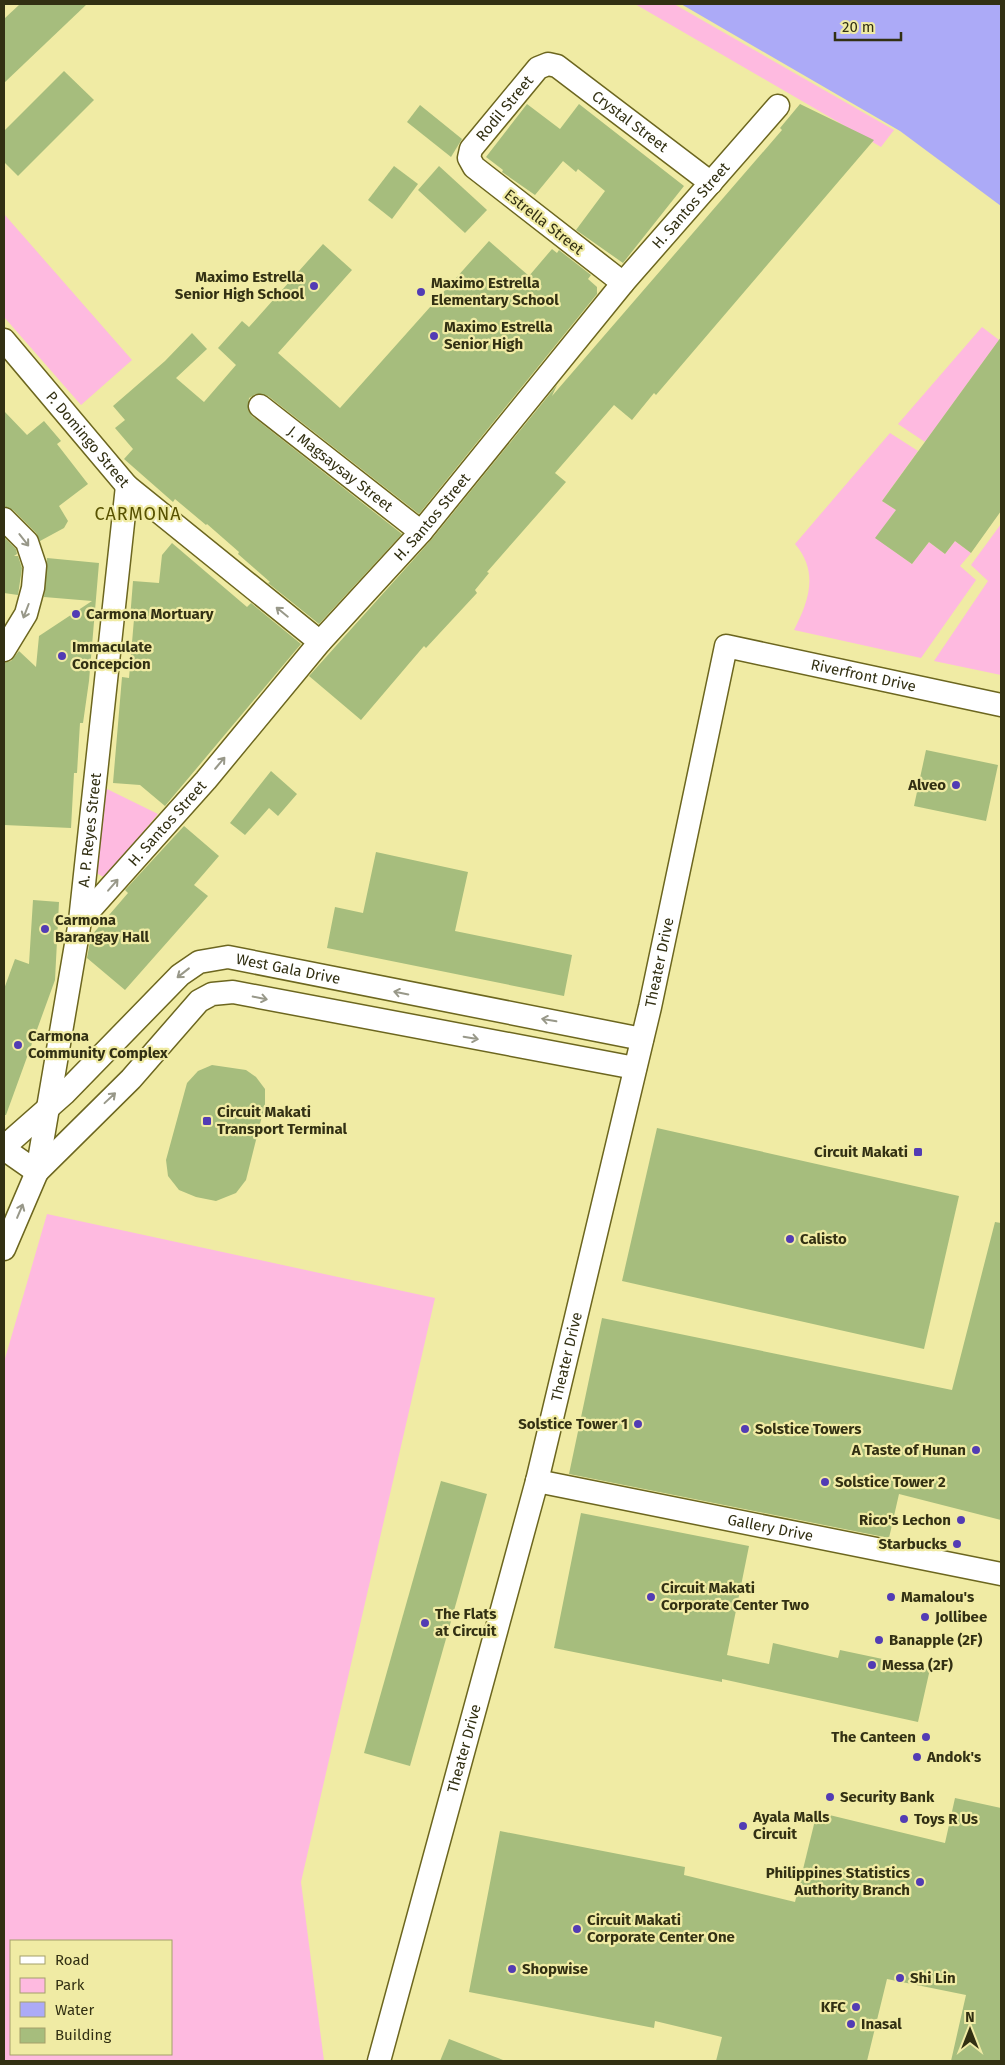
<svg xmlns="http://www.w3.org/2000/svg" width="1005" height="2065" viewBox="0 0 1005 2065" font-family="'Fira Sans',sans-serif">
  <rect width="100%" height="100%" fill="#f0eba4"/>
  <g fill="#febae0" fill-rule="evenodd">
    <polygon points="635,4 674,4 894,130 881,147"/>
    <polygon points="4,214 132,360 81,405 4,317"/>
    <polygon points="982,327 999,340 925,442 898,424"/>
    <path d="M890 433 918 451 882 501 896 510 876 538 912 564 929 542 945 554 955 541 971 553 960 566 976 580 921 658 794 630C809 601 819 572 795 544Z"/>
    <polygon points="1001,524 1001,675 934,661 988,581 971,565"/>
    <polygon points="105,788 158,814 105,878 93,871"/>
    <path d="M47 1214 435 1298 301 1882 324 2061H4V1362ZM171 1941V2054H11V1941Z"/>
  </g>
  <polygon fill="#acaaf7" points="681,4 1001,4 1001,206 900,131"/>
  <g fill="#a6bd7d">
    <polygon points="20,4 87,4 4,83 4,19"/>
    <polygon points="64,71 94,100 18,176 4,162 4,131"/>
    <polygon points="527,104 560,129 579,104 684,186 623,263 576,230 605,191 578,169 576,172 563,161 535,195 502,172 503,170 486,157"/>
    <polygon points="800,104 874,140 656,395 654,393 632,420 614,405 555,473 566,482 487,572 489,573 475,590 477,593 426,648 424,646 361,720 309,676 431,540 557,385 552,396 782,130 780,128"/>
    <polygon points="420,105 462,139 451,157 407,122"/>
    <polygon points="394,166 418,184 392,219 368,200"/>
    <polygon points="439,166 487,210 465,233 418,190"/>
    <polygon points="489,241 529,276 552,249 557,253 559,250 591,275 588,279 597,287 597,294 419,514 268,396 256,394 249,398 248,410 252,416 402,534 319,624 268,583 270,582 238,554 239,552 207,524 206,525 175,499 173,502 124,459 133,449 115,428 125,420 113,406 165,361 192,333 207,349 176,378 204,402 236,365 218,348 242,321 249,327 323,244 352,270 278,353 340,408"/>
    <polygon points="1001,337 1001,511 971,553 955,541 945,554 929,542 912,564 875,538 896,510 882,501"/>
    <polygon points="4,411 27,435 44,421 61,441 57,444 88,484 59,506 68,521 64,528 40,541 36,533 13,510 4,506"/>
    <polygon points="4,537 16,549 17,554 14,556 18,556 22,568 18,595 4,593"/>
    <polygon points="172,543 247,607 251,603 301,644 165,806 140,785 113,783 122,677 129,678 134,619 130,619 133,581 159,583 162,555"/>
    <polygon points="47,558 99,563 89,681 83,723 80,723 77,773 74,773 71,828 4,825 4,663 11,661 19,651 36,667 39,636 92,601 44,597"/>
    <polygon points="926,750 998,765 986,821 914,806"/>
    <polygon points="271,771 297,794 278,816 269,808 245,835 230,823"/>
    <polygon points="184,826 219,856 194,885 208,896 125,990 87,958 91,936 128,893 125,890"/>
    <polygon points="376,852 468,872 455,931 572,955 564,996 327,948 335,907 363,913"/>
    <polygon points="33,900 59,902 55,980 6,1115 4,1115 4,989 15,959 29,964"/>
    <polygon points="212,1065 246,1070 256,1077 265,1089 265,1104 246,1180 236,1193 216,1201 196,1197 179,1190 168,1176 166,1160 187,1083 198,1071"/>
    <polygon points="657,1128 959,1196 924,1349 622,1281"/>
    <polygon points="995,1222 1001,1223 1001,1520 899,1494 889,1538 569,1474 602,1318 952,1390"/>
    <polygon points="441,1481 487,1494 410,1766 364,1753"/>
    <polygon points="581,1513 749,1546 727,1655 769,1664 773,1643 838,1658 840,1650 930,1669 918,1722 722,1679 722,1682 554,1648"/>
    <polygon points="955,1798 1001,1808 1001,2061 951,2061 966,1995 887,1979 867,2061 716,2061 722,2037 655,2021 654,2028 469,1992 500,1831 685,1867 684,1875 795,1902 817,1812 945,1843"/>
    <polygon points="449,2039 503,2060 502,2061 440,2061"/>
  </g>
  <g fill="none" stroke-linecap="round" stroke-linejoin="round">
    <defs>
      <g id="minor">
        <path id="s1" d="M623 283 474 167 469 158 471 149 538 68 548 64 557 66 711 183"/>
        <path id="s2" d="M4 340 127 486 320 642"/>
        <path id="s3" d="M260 406 421 532"/>
        <polyline points="4,519 27,542 35,566 33,588 26,614 4,650"/>
        <path id="s4" d="M80 921 206 780 320 642 421 532 623 283 778 106"/>
        <path id="s5" d="M4 1147 64 1094 180 975 199 962 228 957 642 1039"/>
        <polyline points="4,1149 37,1172"/>
        <polyline points="37,1172 131,1079 199,1001 212,994 233,992 635,1068"/>
        <path id="s6" d="M4 1249 37 1172 80 921 127 486"/>
        <path id="s7" d="M537 1481 1001 1574"/>
        <path id="s8" d="M379 2061 537 1481 650 1007 726 646 1001 705"/>
      </g>
    </defs>
    <use href="#minor" stroke="#6c661f" stroke-width="25"/>
    <use href="#minor" stroke="#fff" stroke-width="22"/>
  </g>
  <defs><path id="oneway-shaft" d="M-6 0H5M1.5-3L5.5 0L1.5 3" fill="none" stroke-width="1.6" stroke-linecap="round" stroke-linejoin="round" transform="scale(1.25)"/></defs>
  <g stroke="#989889">
    <use href="#oneway-shaft" transform="translate(24 540) rotate(52)"/>
    <use href="#oneway-shaft" transform="translate(26 611) rotate(111)"/>
    <use href="#oneway-shaft" transform="translate(282 612) rotate(-141)"/>
    <use href="#oneway-shaft" transform="translate(220 763) rotate(-50)"/>
    <use href="#oneway-shaft" transform="translate(113 885) rotate(-49)"/>
    <use href="#oneway-shaft" transform="translate(183 973) rotate(142)"/>
    <use href="#oneway-shaft" transform="translate(401 993) rotate(-169)"/>
    <use href="#oneway-shaft" transform="translate(260 998) rotate(11)"/>
    <use href="#oneway-shaft" transform="translate(549 1020) rotate(-170)"/>
    <use href="#oneway-shaft" transform="translate(471 1038) rotate(10)"/>
    <use href="#oneway-shaft" transform="translate(110 1098) rotate(-43)"/>
    <use href="#oneway-shaft" transform="translate(20 1211) rotate(-67)"/>
  </g>
  <g fill="#523cb4" stroke="#f0eba4" stroke-width="2">
    <circle cx="314" cy="286" r="5"/>
    <circle cx="421" cy="292" r="5"/>
    <circle cx="434" cy="336" r="5"/>
    <circle cx="76" cy="614" r="5"/>
    <circle cx="62" cy="656" r="5"/>
    <circle cx="956" cy="785" r="5"/>
    <circle cx="45" cy="929" r="5"/>
    <circle cx="18" cy="1045" r="5"/>
    <rect x="202" y="1116" width="10" height="10" rx="2.5"/>
    <rect x="913" y="1147" width="10" height="10" rx="2.5"/>
    <circle cx="790" cy="1239" r="5"/>
    <circle cx="638" cy="1424" r="5"/>
    <circle cx="745" cy="1429" r="5"/>
    <circle cx="976" cy="1450" r="5"/>
    <circle cx="825" cy="1482" r="5"/>
    <circle cx="961" cy="1520" r="5"/>
    <circle cx="957" cy="1544" r="5"/>
    <circle cx="651" cy="1597" r="5"/>
    <circle cx="891" cy="1597" r="5"/>
    <circle cx="925" cy="1617" r="5"/>
    <circle cx="425" cy="1623" r="5"/>
    <circle cx="879" cy="1640" r="5"/>
    <circle cx="872" cy="1665" r="5"/>
    <circle cx="926" cy="1737" r="5"/>
    <circle cx="917" cy="1757" r="5"/>
    <circle cx="830" cy="1797" r="5"/>
    <circle cx="904" cy="1819" r="5"/>
    <circle cx="743" cy="1826" r="5"/>
    <circle cx="920" cy="1882" r="5"/>
    <circle cx="577" cy="1929" r="5"/>
    <circle cx="512" cy="1969" r="5"/>
    <circle cx="900" cy="1978" r="5"/>
    <circle cx="856" cy="2007" r="5"/>
    <circle cx="851" cy="2024" r="5"/>
  </g>
  <g text-anchor="middle" stroke-width="4.5" stroke-linejoin="round" paint-order="stroke">
    <g font-size="15" fill="#323013" stroke="#f0eba4">
      <text dy="5" stroke="none"><textPath href="#s1" startOffset="261">Rodil Street</textPath></text>
      <text dy="5" stroke="none"><textPath href="#s1" startOffset="425">Crystal Street</textPath></text>
      <text dy="5" stroke="none"><textPath href="#s4" startOffset="941">H. Santos Street</textPath></text>
      <text transform="translate(544 222) rotate(38)" y="5">Estrella Street</text>
      <text dy="5" stroke="none"><textPath href="#s2" startOffset="130">P. Domingo Street</textPath></text>
      <text dy="5" stroke="none"><textPath href="#s3" startOffset="102">J. Magsaysay Street</textPath></text>
      <text dy="5" stroke="none"><textPath href="#s4" startOffset="536">H. Santos Street</textPath></text>
      <text dy="5" stroke="none"><textPath href="#s8" startOffset="1598">Riverfront Drive</textPath></text>
      <text dy="5" stroke="none"><textPath href="#s4" startOffset="131">H. Santos Street</textPath></text>
      <text dy="5" stroke="none"><textPath href="#s6" startOffset="430">A. P. Reyes Street</textPath></text>
      <text dy="5" stroke="none"><textPath href="#s8" startOffset="1134">Theater Drive</textPath></text>
      <text dy="5" stroke="none"><textPath href="#s5" startOffset="360">West Gala Drive</textPath></text>
      <text dy="5" stroke="none"><textPath href="#s8" startOffset="729">Theater Drive</textPath></text>
      <text dy="5" stroke="none"><textPath href="#s7" startOffset="238">Gallery Drive</textPath></text>
      <text dy="5" stroke="none"><textPath href="#s8" startOffset="324">Theater Drive</textPath></text>
    </g>
    <g font-size="15" font-weight="bold" fill="#323013" stroke="#f0eba4" text-anchor="start">
      <text x="304" y="282" text-anchor="end">Maximo Estrella<tspan x="304" dy="17">Senior High School</tspan></text>
      <text x="431" y="288">Maximo Estrella<tspan x="431" dy="17">Elementary School</tspan></text>
      <text x="444" y="332">Maximo Estrella<tspan x="444" dy="17">Senior High</tspan></text>
      <text x="86" y="619">Carmona Mortuary</text>
      <text x="72" y="652">Immaculate<tspan x="72" dy="17">Concepcion</tspan></text>
      <text x="946" y="790" text-anchor="end">Alveo</text>
      <text x="55" y="925">Carmona<tspan x="55" dy="17">Barangay Hall</tspan></text>
      <text x="28" y="1041">Carmona<tspan x="28" dy="17">Community Complex</tspan></text>
      <text x="217" y="1117">Circuit Makati<tspan x="217" dy="17">Transport Terminal</tspan></text>
      <text x="908" y="1157" text-anchor="end">Circuit Makati</text>
      <text x="800" y="1244">Calisto</text>
      <text x="628" y="1429" text-anchor="end">Solstice Tower 1</text>
      <text x="755" y="1434">Solstice Towers</text>
      <text x="966" y="1455" text-anchor="end">A Taste of Hunan</text>
      <text x="835" y="1487">Solstice Tower 2</text>
      <text x="951" y="1525" text-anchor="end">Rico's Lechon</text>
      <text x="947" y="1549" text-anchor="end">Starbucks</text>
      <text x="661" y="1593">Circuit Makati<tspan x="661" dy="17">Corporate Center Two</tspan></text>
      <text x="901" y="1602">Mamalou's</text>
      <text x="435" y="1619">The Flats<tspan x="435" dy="17">at Circuit</tspan></text>
      <text x="935" y="1622">Jollibee</text>
      <text x="889" y="1645">Banapple (2F)</text>
      <text x="882" y="1670">Messa (2F)</text>
      <text x="916" y="1742" text-anchor="end">The Canteen</text>
      <text x="927" y="1762">Andok's</text>
      <text x="840" y="1802">Security Bank</text>
      <text x="753" y="1822">Ayala Malls<tspan x="753" dy="17">Circuit</tspan></text>
      <text x="914" y="1824">Toys R Us</text>
      <text x="910" y="1878" text-anchor="end">Philippines Statistics<tspan x="910" dy="17">Authority Branch</tspan></text>
      <text x="587" y="1925">Circuit Makati<tspan x="587" dy="17">Corporate Center One</tspan></text>
      <text x="522" y="1974">Shopwise</text>
      <text x="910" y="1983">Shi Lin</text>
      <text x="846" y="2012" text-anchor="end">KFC</text>
      <text x="861" y="2029">Inasal</text>
    </g>
    <g font-size="18" letter-spacing="1" fill="#585201" stroke="#f0eba4">
      <text x="138" y="520">CARMONA</text>
    </g>
  </g>
  <rect width="1005" height="2065" fill="none" stroke="#323013" stroke-width="10"/>
  <rect x="10" y="1940" width="162" height="115" fill="#f0eba4" stroke="#a4a06a"/>
  <rect x="20" y="1956" width="25" height="8" fill="#ffffff" stroke="#a4a06a"/>
  <text x="55" y="1965" font-size="15" fill="#323013">Road</text>
  <rect x="20" y="1978" width="25" height="15" fill="#febae0" stroke="#a4a06a"/>
  <text x="55" y="1990" font-size="15" fill="#323013">Park</text>
  <rect x="20" y="2002" width="25" height="15" fill="#acaaf7" stroke="#a4a06a"/>
  <text x="55" y="2015" font-size="15" fill="#323013">Water</text>
  <rect x="20" y="2028" width="25" height="15" fill="#a6bd7d" stroke="#a4a06a"/>
  <text x="55" y="2040" font-size="15" fill="#323013">Building</text>
  <g transform="translate(970 2030)" stroke="#f0eba4" stroke-width="4" paint-order="stroke">
  <path d="M0-4L9 19L0 12L-9 19Z" fill="#323013"/>
  <text y="-8" font-size="14" font-weight="bold" text-anchor="middle" fill="#323013">N</text>
  </g>
  <path d="M835 32v8h66v-8" fill="none" stroke="#323013" stroke-width="2.5"/>
  <text x="842" y="32" font-size="15" fill="#323013" stroke="#f0eba4" stroke-width="4" paint-order="stroke">20 m</text>
</svg>
